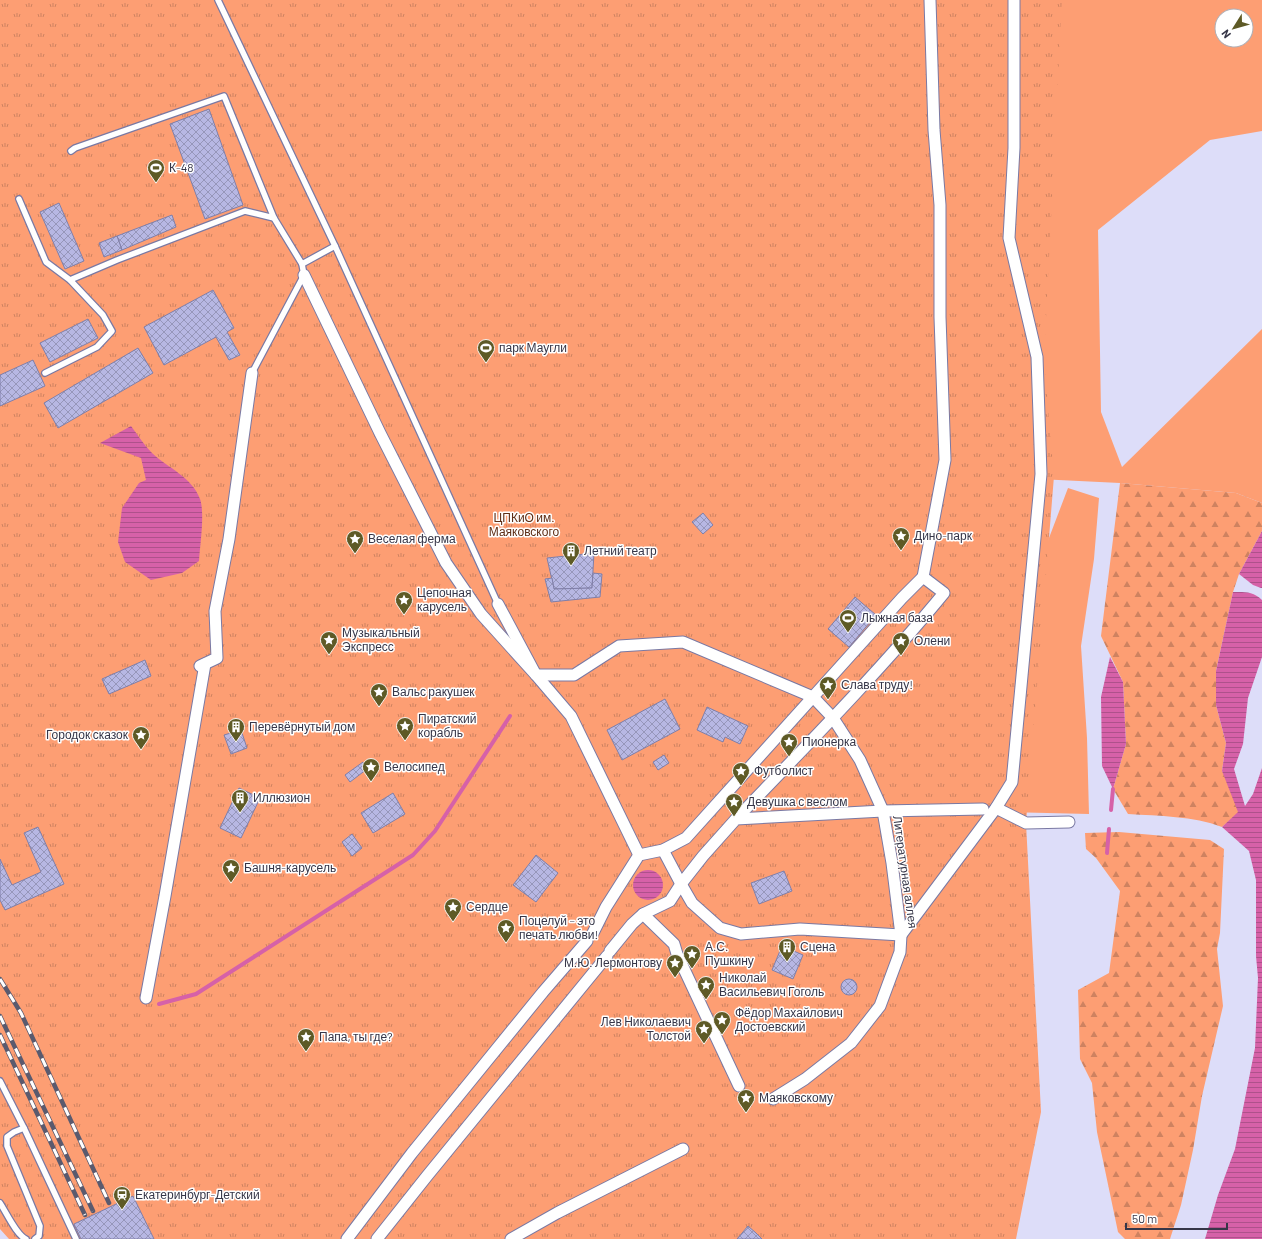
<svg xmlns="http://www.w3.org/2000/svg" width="1262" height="1239" viewBox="0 0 1262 1239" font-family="Barlow,sans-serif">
  <defs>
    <pattern id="forest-firs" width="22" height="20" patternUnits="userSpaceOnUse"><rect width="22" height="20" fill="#fd9e73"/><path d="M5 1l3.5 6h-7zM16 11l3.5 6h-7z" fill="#ce8260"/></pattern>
    <pattern id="park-tufts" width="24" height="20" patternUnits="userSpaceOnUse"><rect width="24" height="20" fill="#fd9e73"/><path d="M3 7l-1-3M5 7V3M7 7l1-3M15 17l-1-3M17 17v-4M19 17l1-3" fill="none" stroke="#ce8260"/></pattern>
    <pattern id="water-rules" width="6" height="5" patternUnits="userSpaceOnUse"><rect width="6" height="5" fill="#d661a8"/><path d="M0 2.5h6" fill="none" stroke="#ae518b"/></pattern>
    <pattern id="building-cross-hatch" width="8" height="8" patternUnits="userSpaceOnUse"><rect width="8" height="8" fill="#b7b7e3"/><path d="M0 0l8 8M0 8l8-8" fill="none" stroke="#9696ba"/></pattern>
  </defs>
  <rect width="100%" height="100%" fill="#ddddf9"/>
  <g fill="#fd9e73" fill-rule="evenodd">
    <path d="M1004 0H1262V131L1210 140 1098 230 1101 412 1122 467 1262 329V503L1236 493 1120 483 1038 479ZM1222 16H1246V40H1222Z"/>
    <polygon points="1068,488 1099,498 1094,559 1081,646 1087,738 1089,814 1010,812 1041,559"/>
  </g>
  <g fill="url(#forest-firs)">
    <path d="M1120 483 1236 493 1262 503V531L1239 574 1233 592 1216 671V705L1226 743 1222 771 1245 807 1222 827C1193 816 1159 816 1128 814L1113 789 1126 744 1123 682 1101 636Z"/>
    <polygon points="1119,832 1210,840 1224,849 1220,933 1217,949 1223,1006 1202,1096 1193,1150 1181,1205 1170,1239 1125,1239 1118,1232 1097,1132 1092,1083 1080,1059 1078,990 1109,973 1120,891 1096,858 1086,849 1085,833"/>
  </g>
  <polygon fill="url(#park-tufts)" points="0,0 1062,0 1044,358 1054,476 1026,823 1041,1112 1016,1239 9,1239 0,1229"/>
  <g fill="url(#water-rules)">
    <path d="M131 426C138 435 144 445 152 453 168 468 192 477 200 499 205 513 200 545 199 561L182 573 151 580 125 562 118 542 122 508 139 483 146 480 141 458 100 443Z"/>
    <polygon points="1262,531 1262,588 1261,588 1253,585 1239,574"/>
    <path d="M1233 592C1244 592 1253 591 1262 600V657L1248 698 1243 744 1234 769 1245 806 1253 794 1262 768V1239H1205L1218 1195 1235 1149 1255 1048 1258 978 1256 956V880L1249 851 1222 827 1238 812 1222 771 1226 743 1216 705V671Z"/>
    <polygon points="1110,657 1123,682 1126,744 1113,789 1102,766 1101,697"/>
    <circle cx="648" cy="885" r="15"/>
  </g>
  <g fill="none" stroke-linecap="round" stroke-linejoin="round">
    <g stroke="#d661a8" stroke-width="4">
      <polyline points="1111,810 1113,789"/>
      <polyline points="1107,853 1109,829"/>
      <polyline points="159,1004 196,994 413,855 435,831 510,716"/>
    </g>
  </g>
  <g fill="url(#building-cross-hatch)" stroke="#807fa9">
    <polygon points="209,109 243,205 205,219 170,124"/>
    <polygon points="59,203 84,261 65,269 40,212"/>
    <polygon points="172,215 176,227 122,250 117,236"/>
    <polygon points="117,236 122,250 104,257 99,243"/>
    <polygon points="213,290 234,328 227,332 240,355 229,360 216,337 164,365 144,327"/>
    <polygon points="88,319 98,338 50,362 40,343"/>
    <polygon points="138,348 153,373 58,428 44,403"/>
    <polygon points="33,360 45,386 0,406 0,375"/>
    <polygon points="703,513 713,525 703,534 692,522"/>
    <polygon points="594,553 592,588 554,589 547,558"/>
    <polygon points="593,573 602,574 600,597 551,602 545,579 552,578 554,589 592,588"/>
    <polygon points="855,597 876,615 849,647 828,629"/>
    <polygon points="145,660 151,676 109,694 102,679"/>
    <polygon points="665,699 680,729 622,760 607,730"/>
    <polygon points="707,707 748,726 740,744 725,737 723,742 697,730"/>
    <polygon points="241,730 247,748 231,754 224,735"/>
    <polygon points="664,755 669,763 658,770 653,762"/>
    <polygon points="363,762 367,769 350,782 345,775"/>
    <polygon points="239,788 260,798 241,838 220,828"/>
    <polygon points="393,793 405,814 373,833 361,813"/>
    <polygon points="38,827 64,884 5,910 0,900 0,859 12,885 41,872 24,833"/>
    <polygon points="352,834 362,848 352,856 342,842"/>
    <polygon points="536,855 558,873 536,902 513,885"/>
    <polygon points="784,871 792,891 759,904 751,883"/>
    <polygon points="782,946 803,955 793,979 772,970"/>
    <circle cx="849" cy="987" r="8"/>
    <polygon points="133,1196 154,1239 81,1239 74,1224"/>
    <polygon points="748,1226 756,1233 762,1239 737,1239"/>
  </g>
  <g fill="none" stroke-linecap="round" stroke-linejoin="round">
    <defs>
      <g id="lane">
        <polyline points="218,0 335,246 498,604"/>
        <polyline points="71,151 75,148 224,96 274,218"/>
        <polyline points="19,199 46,262 70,280 103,315 112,331 97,347 45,373"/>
        <polyline points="302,264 335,246"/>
        <polyline points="70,280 117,260 245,211 274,218 302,264 304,275 252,373"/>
        <polyline points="0,1081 24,1128 76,1239"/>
        <polyline points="24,1128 14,1132 7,1137 7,1146 40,1226 39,1236 35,1239"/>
        <path d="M0 1203C6 1212 17 1236 26 1239"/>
      </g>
      <g id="street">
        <polyline points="304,275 380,433 446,563 481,614 536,675 574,675 619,646 683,642 813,697 833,718 860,760 883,811 892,863 901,935 900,952 880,1006 851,1043 805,1079 773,1099"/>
        <polyline points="498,604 536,675 571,716 639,855"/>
        <polyline points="200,666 217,658 215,611 229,539 252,373"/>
        <polyline points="996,808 1026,823 1069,822"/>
        <path d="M736 819C807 745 879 672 944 593L923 577 945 460 940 317V205L934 130 930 0"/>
        <polyline points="663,850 681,884 692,903 720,928 741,934 800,929 901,935 996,808 1012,782 1041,474 1037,357 1009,238 1014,148 1014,0"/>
        <polyline points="643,914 674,944 677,954 739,1086"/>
        <polyline points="593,933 606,907 639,855 663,850 686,838 902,598 923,577"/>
        <polyline points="610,951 632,924 643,914 670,901 681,884 703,856 736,819 883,811 983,809"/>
        <polyline points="146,998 165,896 205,664"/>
        <polyline points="347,1239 412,1153 543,992 587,941"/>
        <polyline points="377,1239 427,1176 607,956"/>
        <polyline points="511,1239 557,1213 683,1149"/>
      </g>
    </defs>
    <use href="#lane" stroke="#7a79a3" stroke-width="8"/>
    <use href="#street" stroke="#7a79a3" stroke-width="13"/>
    <use href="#lane" stroke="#fff" stroke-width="5.5"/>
    <use href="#street" stroke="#fff" stroke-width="11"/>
    <defs>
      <g id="rail">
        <polyline points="0,979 21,1013 109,1203"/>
        <polyline points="0,1016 93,1211"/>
        <polyline points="0,1035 85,1215"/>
      </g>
    </defs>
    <use href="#rail" stroke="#5a5a6e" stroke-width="4.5"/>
    <use href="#rail" stroke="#fff" stroke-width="3" stroke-dasharray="9" stroke-linecap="butt"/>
  </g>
  <defs>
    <symbol id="stadium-pin" viewBox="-11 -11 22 30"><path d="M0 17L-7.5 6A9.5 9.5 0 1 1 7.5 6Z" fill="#5e5a26" stroke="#fff"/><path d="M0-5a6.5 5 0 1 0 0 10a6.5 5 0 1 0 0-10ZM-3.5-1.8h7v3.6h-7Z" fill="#fff"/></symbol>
    <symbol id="sight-pin" viewBox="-11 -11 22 30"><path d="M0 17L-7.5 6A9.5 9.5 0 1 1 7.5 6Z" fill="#5e5a26" stroke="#fff"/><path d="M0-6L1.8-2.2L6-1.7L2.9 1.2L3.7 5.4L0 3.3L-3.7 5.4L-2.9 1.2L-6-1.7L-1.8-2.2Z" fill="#fff"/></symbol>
    <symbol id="building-pin" viewBox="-11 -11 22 30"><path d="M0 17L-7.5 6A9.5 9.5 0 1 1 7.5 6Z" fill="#5e5a26" stroke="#fff"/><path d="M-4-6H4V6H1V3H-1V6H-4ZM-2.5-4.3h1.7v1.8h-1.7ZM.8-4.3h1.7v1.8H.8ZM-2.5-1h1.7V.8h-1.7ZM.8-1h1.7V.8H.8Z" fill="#fff"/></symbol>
    <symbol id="station-pin" viewBox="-11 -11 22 30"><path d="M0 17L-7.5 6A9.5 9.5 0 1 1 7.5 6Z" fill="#5e5a26" stroke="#fff"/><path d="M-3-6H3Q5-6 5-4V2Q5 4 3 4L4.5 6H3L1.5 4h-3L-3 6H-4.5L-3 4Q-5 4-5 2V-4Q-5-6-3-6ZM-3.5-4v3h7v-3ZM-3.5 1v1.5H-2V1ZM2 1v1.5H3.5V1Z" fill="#fff"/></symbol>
  </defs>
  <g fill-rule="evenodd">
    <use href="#stadium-pin" x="146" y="158" width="20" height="27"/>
    <use href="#stadium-pin" x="476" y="338" width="20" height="27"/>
    <use href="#sight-pin" x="891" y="526" width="20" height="27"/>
    <use href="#sight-pin" x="345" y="529" width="20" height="27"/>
    <use href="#building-pin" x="561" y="541" width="20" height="27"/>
    <use href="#sight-pin" x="394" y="590" width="20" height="27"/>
    <use href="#stadium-pin" x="838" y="608" width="20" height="27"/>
    <use href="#sight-pin" x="319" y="630" width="20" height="27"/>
    <use href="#sight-pin" x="891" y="631" width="20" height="27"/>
    <use href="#sight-pin" x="818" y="675" width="20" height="27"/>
    <use href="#sight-pin" x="369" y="682" width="20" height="27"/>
    <use href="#sight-pin" x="395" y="716" width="20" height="27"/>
    <use href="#building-pin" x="226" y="717" width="20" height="27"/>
    <use href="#sight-pin" x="131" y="725" width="20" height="27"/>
    <use href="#sight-pin" x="779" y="732" width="20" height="27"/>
    <use href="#sight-pin" x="361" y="757" width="20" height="27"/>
    <use href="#sight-pin" x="731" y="761" width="20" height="27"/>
    <use href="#building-pin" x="230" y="788" width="20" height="27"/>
    <use href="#sight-pin" x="724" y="792" width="20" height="27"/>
    <use href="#sight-pin" x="221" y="858" width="20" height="27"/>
    <use href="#sight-pin" x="443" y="897" width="20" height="27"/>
    <use href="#sight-pin" x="496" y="918" width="20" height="27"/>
    <use href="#building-pin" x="777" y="937" width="20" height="27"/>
    <use href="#sight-pin" x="682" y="944" width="20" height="27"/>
    <use href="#sight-pin" x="665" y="953" width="20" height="27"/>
    <use href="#sight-pin" x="696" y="975" width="20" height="27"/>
    <use href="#sight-pin" x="712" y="1010" width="20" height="27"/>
    <use href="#sight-pin" x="694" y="1019" width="20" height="27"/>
    <use href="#sight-pin" x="296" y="1027" width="20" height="27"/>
    <use href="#sight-pin" x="736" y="1088" width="20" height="27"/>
    <use href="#station-pin" x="112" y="1185" width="20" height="27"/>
  </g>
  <g text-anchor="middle" stroke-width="3" stroke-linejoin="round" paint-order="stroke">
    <g font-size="12" fill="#363648" stroke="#fff" text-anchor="start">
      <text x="169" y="172">К-48</text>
      <text x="499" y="352">парк Маугли</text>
      <text x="914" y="540">Дино-парк</text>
      <text x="368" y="543">Веселая ферма</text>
      <text x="584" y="555">Летний театр</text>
      <text x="417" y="597">Цепочная<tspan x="417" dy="14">карусель</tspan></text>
      <text x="861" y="622">Лыжная база</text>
      <text x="342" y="637">Музыкальный<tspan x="342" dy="14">Экспресс</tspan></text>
      <text x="914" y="645">Олени</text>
      <text x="841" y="689">Слава труду!</text>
      <text x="392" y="696">Вальс ракушек</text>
      <text x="418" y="723">Пиратский<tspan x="418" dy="14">корабль</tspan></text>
      <text x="249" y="731">Перевёрнутый дом</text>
      <text x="128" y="739" text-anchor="end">Городок сказок</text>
      <text x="802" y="746">Пионерка</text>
      <text x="384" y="771">Велосипед</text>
      <text x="754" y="775">Футболист</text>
      <text x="253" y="802">Иллюзион</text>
      <text x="747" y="806">Девушка с веслом</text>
      <text x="244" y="872">Башня-карусель</text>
      <text x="466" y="911">Сердце</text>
      <text x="519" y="925">Поцелуй – это<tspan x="519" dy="14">печать любви!</tspan></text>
      <text x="705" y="951">А.С.<tspan x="705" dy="14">Пушкину</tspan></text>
      <text x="800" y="951">Сцена</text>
      <text x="662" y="967" text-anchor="end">М.Ю. Лермонтову</text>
      <text x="719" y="982">Николай<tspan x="719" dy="14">Васильевич Гоголь</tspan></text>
      <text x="735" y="1017">Фёдор Махайлович<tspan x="735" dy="14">Достоевский</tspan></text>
      <text x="691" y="1026" text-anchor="end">Лев Николаевич<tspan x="691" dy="14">Толстой</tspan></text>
      <text x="319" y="1041">Папа, ты где?</text>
      <text x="759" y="1102">Маяковскому</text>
      <text x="135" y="1199">Екатеринбург-Детский</text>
    </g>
    <g font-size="12" fill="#5e2e16" stroke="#fff">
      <text x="524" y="522">ЦПКиО им.<tspan x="524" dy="14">Маяковского</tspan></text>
    </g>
    <g font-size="12" fill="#363648" stroke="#fff">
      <text transform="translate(905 872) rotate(82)" y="4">Литературная аллея</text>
    </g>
  </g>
  <g transform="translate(1234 28) rotate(233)"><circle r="19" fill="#ffffff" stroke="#afafb6"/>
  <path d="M0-3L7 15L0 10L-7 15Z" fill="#5e5a26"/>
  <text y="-6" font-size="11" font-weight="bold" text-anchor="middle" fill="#363648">N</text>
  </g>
  <path d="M1126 1223v6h101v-6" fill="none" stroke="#363648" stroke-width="2"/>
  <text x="1132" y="1223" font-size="12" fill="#363648" stroke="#ffffff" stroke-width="3" paint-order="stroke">50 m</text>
</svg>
